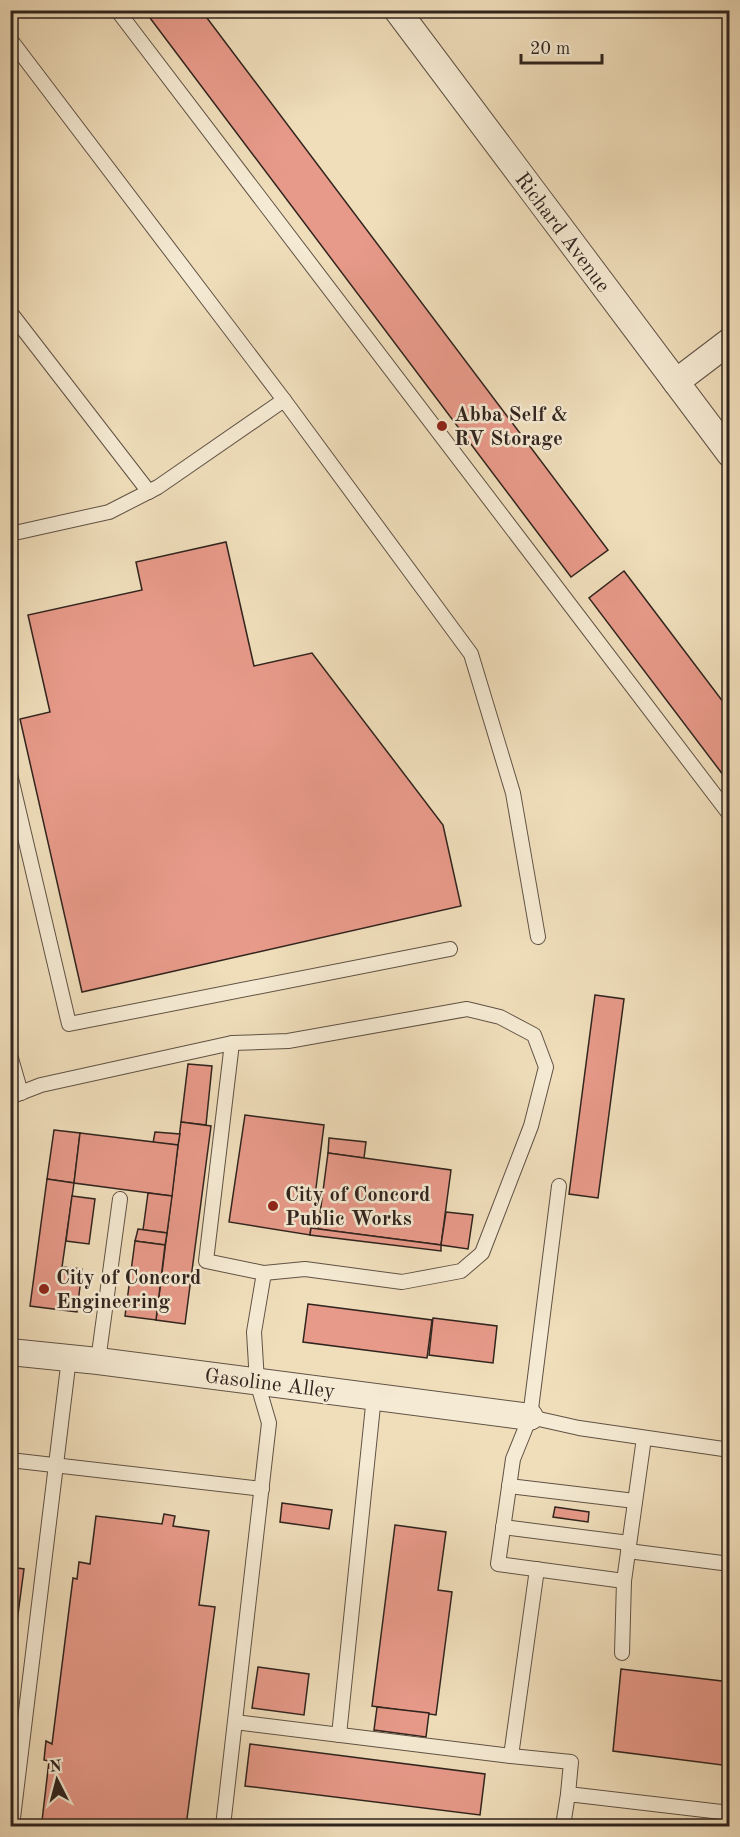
<svg xmlns="http://www.w3.org/2000/svg" width="740" height="1837" viewBox="0 0 740 1837" font-family="'Old Standard TT',serif">
  <rect width="100%" height="100%" fill="#f0debb"/>
  <filter id="stains"><feTurbulence type="fractalNoise" baseFrequency=".00333" numOctaves="4"/><feColorMatrix values="0 0 0 0 .2 0 0 0 0 .09 0 0 0 0 .02 0 0 0 .5 -.17"/></filter>
  <radialGradient id="worn" r=".72"><stop offset=".6" stop-color="#630" stop-opacity="0"/><stop offset="1" stop-color="#630" stop-opacity=".3"/></radialGradient>
  <g fill="#e89a8a" stroke="#30241e" stroke-width="1.5">
    <polygon points="144,10 201,10 608,550 571,577"/>
    <polygon points="226,542 254,666 312,653 443,825 461,906 82,992 20,719 50,712 28,615 142,590 136,562"/>
    <polygon points="624,571 730,711 730,784 589,598"/>
    <polygon points="595,995 624,999 598,1198 569,1194"/>
    <polygon points="188,1064 212,1066 206,1125 181,1122"/>
    <polygon points="245,1115 324,1125 310,1235 229,1222"/>
    <polygon points="181,1122 211,1126 185,1324 156,1320"/>
    <polygon points="54,1130 80,1133 74,1183 47,1179"/>
    <polygon points="155,1132 180,1134 178,1145 153,1143"/>
    <polygon points="80,1133 178,1145 172,1196 74,1183"/>
    <polygon points="329,1138 366,1142 364,1158 328,1153"/>
    <polygon points="328,1153 451,1170 441,1245 318,1229"/>
    <polygon points="47,1179 74,1183 62,1267 82,1269 77,1312 30,1306"/>
    <polygon points="148,1193 172,1196 167,1233 143,1230"/>
    <polygon points="72,1196 95,1199 89,1244 66,1241"/>
    <polygon points="446,1212 473,1215 468,1249 441,1245"/>
    <polygon points="311,1228 441,1245 441,1251 310,1235"/>
    <polygon points="138,1229 167,1233 165,1245 135,1241"/>
    <polygon points="135,1241 165,1245 156,1320 125,1316"/>
    <polygon points="308,1304 432,1320 427,1358 303,1342"/>
    <polygon points="433,1318 497,1326 493,1363 429,1355"/>
    <polygon points="282,1503 332,1510 329,1529 280,1522"/>
    <polygon points="555,1507 589,1512 588,1522 553,1517"/>
    <polygon points="164,1514 175,1516 173,1526 209,1531 199,1605 215,1607 186,1826 84,1826 42,1821 49,1761 44,1760 46,1741 52,1744 73,1578 77,1579 79,1562 90,1564 96,1516 162,1524"/>
    <polygon points="395,1525 446,1532 438,1590 452,1592 436,1715 372,1706"/>
    <polygon points="10,1567 24,1569 10,1674"/>
    <polygon points="258,1667 309,1674 304,1715 252,1708"/>
    <polygon points="621,1669 730,1682 730,1766 613,1751"/>
    <polygon points="377,1707 429,1713 426,1737 374,1730"/>
    <polygon points="250,1744 485,1774 480,1815 245,1786"/>
  </g>
  <g fill="none" stroke-linecap="round" stroke-linejoin="round">
    <defs>
      <g id="lane">
        <polyline points="117,10 730,815"/>
        <polyline points="10,39 284,400 471,654 513,793 538,937"/>
        <polyline points="10,312 149,492"/>
        <polyline points="10,534 109,512 158,487 284,400"/>
        <polyline points="10,774 69,1024 450,949"/>
        <polyline points="232,1043 206,1261 264,1273"/>
        <polyline points="10,1055 21,1093"/>
        <polyline points="10,1097 41,1085 232,1043 288,1041 467,1009 500,1017 534,1035 546,1067 531,1126 482,1253 461,1271 402,1282 305,1269 264,1273 254,1332 257,1382 269,1423 223,1826"/>
        <polyline points="559,1186 530,1417 513,1459 498,1564 624,1581 622,1653"/>
        <polyline points="98,1361 120,1199"/>
        <polyline points="530,1417 579,1428 730,1450"/>
        <polyline points="10,1460 262,1489"/>
        <polyline points="509,1486 635,1501"/>
        <polyline points="503,1527 629,1543"/>
        <polyline points="628,1551 730,1564"/>
        <polyline points="624,1581 644,1438"/>
        <polyline points="235,1722 511,1756 537,1569"/>
        <polyline points="339,1735 374,1396"/>
        <polyline points="511,1756 571,1762 568,1794"/>
        <polyline points="12,1826 69,1358"/>
        <polyline points="563,1826 568,1794 730,1813"/>
      </g>
      <g id="street">
        <polyline points="397,10 730,454"/>
        <polyline points="676,382 730,341"/>
        <polyline points="10,1352 98,1361 530,1417"/>
      </g>
    </defs>
    <use href="#lane" stroke="#605245" stroke-width="16"/>
    <use href="#street" stroke="#605245" stroke-width="28"/>
    <use href="#lane" stroke="#f5ead3" stroke-width="14"/>
    <use href="#street" stroke="#f5ead3" stroke-width="26"/>
  </g>
  <g fill="#8f2418" stroke="#f5ead3" stroke-width="2">
    <circle cx="442" cy="426" r="6"/>
    <circle cx="273" cy="1206" r="6"/>
    <circle cx="44" cy="1289" r="6"/>
  </g>
  <g text-anchor="middle" stroke-width="5" stroke-linejoin="round" paint-order="stroke">
    <g font-size="21" fill="#30241e" stroke="#f5ead3">
      <text transform="translate(563 232) rotate(53)" y="7">Richard Avenue</text>
      <text transform="translate(270 1383) rotate(7)" y="7">Gasoline Alley</text>
    </g>
    <g font-size="21" font-weight="bold" fill="#30241e" stroke="#f5ead3" text-anchor="start">
      <text x="454" y="421">Abba Self &amp;<tspan x="454" dy="24">RV Storage</tspan></text>
      <text x="285" y="1201">City of Concord<tspan x="285" dy="24">Public Works</tspan></text>
      <text x="56" y="1284">City of Concord<tspan x="56" dy="24">Engineering</tspan></text>
    </g>
  </g>
  <rect width="740" height="1837" fill="none" stroke="#f0debb" stroke-width="36"/>
  <rect x="12" y="12" width="716" height="1813" fill="none" stroke="#30241e" stroke-width="3"/>
  <rect x="18" y="18" width="704" height="1801" fill="none" stroke="#30241e" stroke-width="1.5"/>
  <g transform="translate(57 1780) rotate(354)" stroke="#f5ead3" stroke-width="4.5" paint-order="stroke">
  <path d="M0-4.5L10 22L0 15L-10 22Z" fill="#30241e"/>
  <text y="-9" font-size="16" font-weight="bold" text-anchor="middle" fill="#30241e">N</text>
  </g>
  <path d="M521 54v9h81v-9" fill="none" stroke="#30241e" stroke-width="3"/>
  <text x="530" y="54" font-size="18" fill="#30241e" stroke="#f5ead3" stroke-width="4.5" paint-order="stroke">20 m</text>
  <rect width="100%" height="100%" filter="url(#stains)"/>
  <rect width="100%" height="100%" fill="url(#worn)"/>
</svg>
